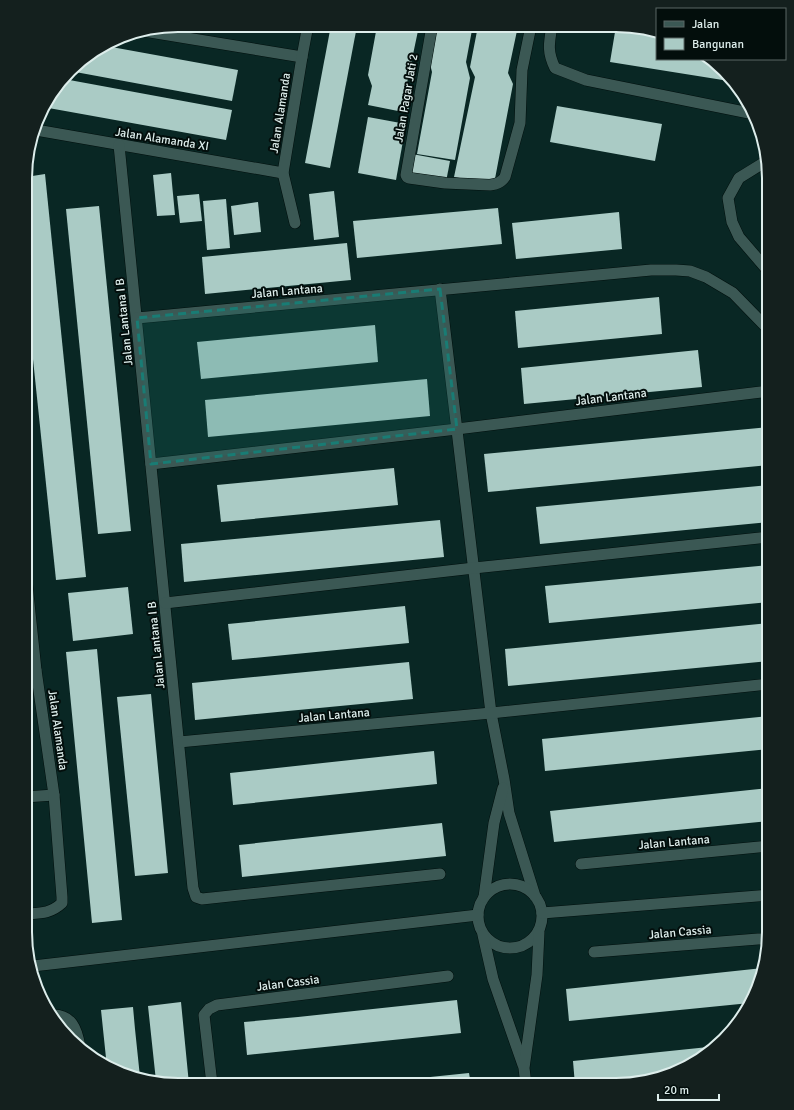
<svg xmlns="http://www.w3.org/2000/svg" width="794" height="1110" viewBox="0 0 794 1110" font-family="Signika,sans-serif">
  <rect width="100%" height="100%" fill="#092724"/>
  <g fill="#aacbc5">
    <polygon points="331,25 357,26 330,168 305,163"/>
    <polygon points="377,26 419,26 407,83 411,94 408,113 368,105 372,86 368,75"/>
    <polygon points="434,26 445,26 472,30 466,62 470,78 455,160 417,154 432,72 428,56"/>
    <polygon points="456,26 472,26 472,29 456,27"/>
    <polygon points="478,26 518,26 508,73 513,84 494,184 454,177 475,77 470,67"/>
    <polygon points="616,26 657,32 657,59 711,59 729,81 610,62"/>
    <polygon points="106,46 238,70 232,101 70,71 77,63"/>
    <polygon points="64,79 232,110 226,140 43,107 45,102"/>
    <polygon points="557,106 662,124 655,161 550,142"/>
    <polygon points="368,117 406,124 396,180 358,173"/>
    <polygon points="412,154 450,161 446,182 408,175"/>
    <polygon points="171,173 175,215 157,216 153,175"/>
    <polygon points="45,174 86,577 56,580 26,292 26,177"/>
    <polygon points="334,191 339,237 314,240 309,194"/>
    <polygon points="199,194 202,221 180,223 177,196"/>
    <polygon points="226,199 230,248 207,250 203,201"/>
    <polygon points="258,202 261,232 234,235 231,206"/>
    <polygon points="99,206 131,531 98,534 66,209"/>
    <polygon points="498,208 502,244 357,258 353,221"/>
    <polygon points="619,212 622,249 516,259 512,223"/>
    <polygon points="347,243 351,280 205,294 202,257"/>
    <polygon points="659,297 662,334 518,348 515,311"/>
    <polygon points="375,325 378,362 201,379 197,342"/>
    <polygon points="698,350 702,387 524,404 521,368"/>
    <polygon points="427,379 430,416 208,437 205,400"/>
    <polygon points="769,427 769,465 488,492 484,454"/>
    <polygon points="394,468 398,505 221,522 217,485"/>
    <polygon points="769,485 769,522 540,544 536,507"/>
    <polygon points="440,520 444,557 184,582 181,544"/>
    <polygon points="769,565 769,602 549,623 545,586"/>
    <polygon points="128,587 133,634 73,641 68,593"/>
    <polygon points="405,606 409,643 232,660 228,624"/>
    <polygon points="769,623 769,661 508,686 505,649"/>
    <polygon points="97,649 122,920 92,923 71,704 66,652"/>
    <polygon points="409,662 413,699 195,720 192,683"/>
    <polygon points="151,694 168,873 135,876 117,697"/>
    <polygon points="769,716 769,749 545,771 542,739"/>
    <polygon points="434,751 437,784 233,805 230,773"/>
    <polygon points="769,788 769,821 554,842 550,811"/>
    <polygon points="442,823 446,856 242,877 239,845"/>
    <polygon points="25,868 29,868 33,901 25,902"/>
    <polygon points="763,968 761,981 750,1003 569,1021 566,989"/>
    <polygon points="457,1000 461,1033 247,1055 244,1022 298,1017"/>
    <polygon points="181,1002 189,1084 159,1084 158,1081 156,1081 148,1006"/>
    <polygon points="133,1007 135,1029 140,1077 106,1064 106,1058 101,1010"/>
    <polygon points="718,1046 683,1069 616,1085 575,1085 573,1061"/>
    <polygon points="469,1073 471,1085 372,1084 372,1083"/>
  </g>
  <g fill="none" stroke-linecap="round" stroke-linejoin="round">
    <defs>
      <g id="minor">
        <path d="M432 26 406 175 407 177 409 178 445 183 490 185C496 184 501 183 505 177L520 123 522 70 531 26"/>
        <path d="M552 26C549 43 547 52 555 68L586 80 754 114"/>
        <polyline points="144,31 302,57"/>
        <path d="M36 130C118 145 201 158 283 173"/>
        <polyline points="119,145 193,888 196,897 202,899 440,874"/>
        <polyline points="765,162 739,178 728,198 732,222 739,237 769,272"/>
        <polyline points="295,223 283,173 302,57 308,25"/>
        <polyline points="440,289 491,713 504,779 509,813 535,896"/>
        <polyline points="137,318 651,270 676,270 690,271 706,277 733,293 769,330"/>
        <polyline points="151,464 457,429 769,391"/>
        <polyline points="165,603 474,568 769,537"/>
        <polyline points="25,671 36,670"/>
        <polyline points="179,742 491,713 769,684"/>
        <polyline points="25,797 54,795"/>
        <polyline points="581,864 769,846"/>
        <circle cx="510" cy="916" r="32"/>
        <polyline points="484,897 494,823 503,788"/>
        <polyline points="542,913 769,895"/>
        <path d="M25 914C40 913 50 914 62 903V897L54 795 36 670 26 575"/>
        <polyline points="483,935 493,979 523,1065"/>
        <polyline points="594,952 758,939 769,939"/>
        <polyline points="33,966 478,915"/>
        <path d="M51 1015C72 1014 77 1029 80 1047"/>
        <polyline points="212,1084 204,1015 209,1009 217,1005 448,976"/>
        <polyline points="526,1085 524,1068 537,975 539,932"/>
      </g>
    </defs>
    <use href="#minor" stroke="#000f0d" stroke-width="12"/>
    <use href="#minor" stroke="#3b5854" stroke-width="11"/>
  </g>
  <path fill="#197c74" fill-opacity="0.2" stroke="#197c74" stroke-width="3" stroke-dasharray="8 5" stroke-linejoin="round" d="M440 289 457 429 151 464 137 318Z"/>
  <g text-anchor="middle" stroke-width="4" stroke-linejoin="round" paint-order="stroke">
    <g font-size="12" fill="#ddedeb" stroke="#030e0c">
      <text transform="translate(406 98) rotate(-80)" y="4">Jalan Pagar Jati 2</text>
      <text transform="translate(280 113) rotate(-81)" y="4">Jalan Alamanda</text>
      <text transform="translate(162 139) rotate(9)" y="4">Jalan Alamanda XI</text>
      <text transform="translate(287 291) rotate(-5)" y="4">Jalan Lantana</text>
      <text transform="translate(124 322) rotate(-96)" y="4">Jalan Lantana I B</text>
      <text transform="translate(611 397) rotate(-7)" y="4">Jalan Lantana</text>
      <text transform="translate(156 645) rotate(-96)" y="4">Jalan Lantana I B</text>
      <text transform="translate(334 715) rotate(-5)" y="4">Jalan Lantana</text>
      <text transform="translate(58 730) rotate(82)" y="4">Jalan Alamanda</text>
      <text transform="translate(674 842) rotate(-5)" y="4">Jalan Lantana</text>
      <text transform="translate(680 932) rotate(-5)" y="4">Jalan Cassia</text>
      <text transform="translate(288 983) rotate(-7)" y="4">Jalan Cassia</text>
    </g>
  </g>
  <path d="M0 0H794V1110H0ZM178 32H616A146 146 0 0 1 762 178V932A146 146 0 0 1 616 1078H178A146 146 0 0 1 32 932V178A146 146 0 0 1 178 32Z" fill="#14201e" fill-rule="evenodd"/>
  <path fill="none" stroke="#ddedeb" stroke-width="2" d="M178 32H616A146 146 0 0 1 762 178V932A146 146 0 0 1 616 1078H178A146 146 0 0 1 32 932V178A146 146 0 0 1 178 32Z"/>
  <rect x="656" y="8" width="130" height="52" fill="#030e0c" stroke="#5a6765"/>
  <rect x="664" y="21" width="20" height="6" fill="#3b5854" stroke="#5a6765"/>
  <text x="692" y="28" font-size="12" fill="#ddedeb">Jalan</text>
  <rect x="664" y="38" width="20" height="12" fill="#aacbc5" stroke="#5a6765"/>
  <text x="692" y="48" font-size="12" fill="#ddedeb">Bangunan</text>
  <path d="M658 1094v6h61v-6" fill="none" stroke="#ddedeb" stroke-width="2"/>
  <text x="664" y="1094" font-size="12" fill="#ddedeb" stroke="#030e0c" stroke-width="3" paint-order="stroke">20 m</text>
</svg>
